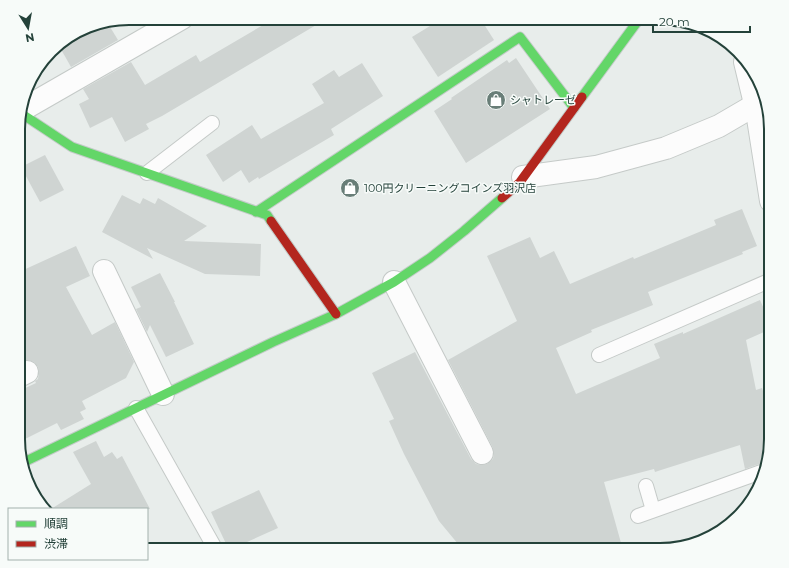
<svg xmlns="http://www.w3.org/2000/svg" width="789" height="568" viewBox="0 0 789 568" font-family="Montserrat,'Noto Sans JP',sans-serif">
  <rect width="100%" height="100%" fill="#e8edeb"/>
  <g fill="#cfd4d2">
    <polygon points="275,18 328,18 162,116 146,124 149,129 125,142 112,117 90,128 79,104 89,99 83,89 131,62 145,85 196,55 200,62"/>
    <polygon points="443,18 480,18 494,40 438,77 412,37"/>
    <polygon points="107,22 118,40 71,67 58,44 93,24"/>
    <polygon points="516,58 550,109 466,163 434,111 452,99 451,98 507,60 509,63"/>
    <polygon points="362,63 383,96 331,129 334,135 259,179 258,177 249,183 241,170 223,182 206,155 252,125 261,139 324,103 312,84 334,70 339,77"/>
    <polygon points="45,155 64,190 40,202 21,167"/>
    <polygon points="122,195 140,204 143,198 155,204 158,198 207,226 184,241 261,244 260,276 205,274 147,248 153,259 102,232"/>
    <polygon points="742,209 757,246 742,252 743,254 648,292 653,305 591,330 592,332 556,348 576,394 660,358 654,344 683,332 683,334 760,300 771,325 771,329 746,340 756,390 762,388 771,415 771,446 764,464 759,464 745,469 740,445 661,470 655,472 654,469 604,482 623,550 463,550 439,521 404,454 389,421 394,419 372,373 415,352 471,459 476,464 481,465 487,464 493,459 494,454 493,448 448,360 517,321 487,256 530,237 540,258 554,251 570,284 633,257 634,259 716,225 714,220"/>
    <polygon points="76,246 90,276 66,287 92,335 115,322 134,362 126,378 82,401 86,409 80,412 84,419 61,430 57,423 19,442 19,391 36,383 35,381 38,379 39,372 38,367 34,362 28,360 26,360 19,345 19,272"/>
    <polygon points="160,273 175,302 174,302 194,344 166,357 150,325 147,332 136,309 141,307 131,287"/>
    <polygon points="96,441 104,457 112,452 117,459 122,456 150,509 51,509 91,484 73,452"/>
    <polygon points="259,490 278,528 229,550 211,512"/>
  </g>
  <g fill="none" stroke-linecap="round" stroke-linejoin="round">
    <defs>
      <g id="lane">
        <polyline points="147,173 212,123"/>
        <polyline points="599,355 771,280"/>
        <polyline points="136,408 216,550"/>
        <polyline points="646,486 653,510"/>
        <polyline points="638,516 761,472"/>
      </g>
      <g id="street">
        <polyline points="745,62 757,112 771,201"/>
        <polyline points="20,111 182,18"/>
        <polyline points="523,177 596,167 666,148 719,126 755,105"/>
        <polyline points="104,271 163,394"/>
        <polyline points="394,282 482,453"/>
        <polyline points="19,376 27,372"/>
      </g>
      <g id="fast">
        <polyline points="582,97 640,18"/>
        <polyline points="19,112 72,147 267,215 271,221"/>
        <polyline points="256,212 520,37 574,108"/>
        <polyline points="22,463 273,342 336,314 394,282 430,258 464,231 502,198"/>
      </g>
      <g id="jam">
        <polyline points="502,198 520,182 582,97"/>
        <polyline points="271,221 336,314"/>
      </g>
    </defs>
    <use href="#lane" stroke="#c5cac8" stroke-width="16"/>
    <use href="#street" stroke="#c5cac8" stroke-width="24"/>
    <use href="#fast" stroke="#c3cbc8" stroke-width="11"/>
    <use href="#jam" stroke="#c3cbc8" stroke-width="11"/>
    <use href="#lane" stroke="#fcfcfc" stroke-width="14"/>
    <use href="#street" stroke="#fcfcfc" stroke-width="22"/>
    <use href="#fast" stroke="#63d668" stroke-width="9"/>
    <use href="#jam" stroke="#b3261e" stroke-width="9"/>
  </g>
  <defs>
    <symbol id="shop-disc" viewBox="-11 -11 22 22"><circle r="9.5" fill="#697e78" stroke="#f7fbf9"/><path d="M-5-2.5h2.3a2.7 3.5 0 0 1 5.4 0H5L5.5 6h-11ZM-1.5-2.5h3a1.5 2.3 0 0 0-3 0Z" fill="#fff"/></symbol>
  </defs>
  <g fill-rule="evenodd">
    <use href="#shop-disc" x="485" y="89" width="22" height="22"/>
    <use href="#shop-disc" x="339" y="177" width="22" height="22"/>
  </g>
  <g text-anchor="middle" stroke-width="3" stroke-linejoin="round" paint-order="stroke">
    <g font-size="11" fill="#24423a" stroke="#f7fbf9" text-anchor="start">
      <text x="510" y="104">シャトレーゼ</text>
      <text x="364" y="192">100円クリーニングコインズ羽沢店</text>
    </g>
  </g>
  <path d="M0 0H789V568H0ZM129 25H660A104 104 0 0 1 764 129V439A104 104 0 0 1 660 543H129A104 104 0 0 1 25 439V129A104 104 0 0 1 129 25Z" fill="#f7fbf9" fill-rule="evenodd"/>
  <path fill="none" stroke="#24423a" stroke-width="2" d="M129 25H660A104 104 0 0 1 764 129V439A104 104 0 0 1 660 543H129A104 104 0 0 1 25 439V129A104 104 0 0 1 129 25Z"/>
  <rect x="8" y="508" width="140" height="52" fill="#f7fbf9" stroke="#a3b1ad"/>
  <rect x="16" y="521" width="20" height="6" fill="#63d668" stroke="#a3b1ad"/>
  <text x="44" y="528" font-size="12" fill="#24423a">順調</text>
  <rect x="16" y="541" width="20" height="6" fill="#b3261e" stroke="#a3b1ad"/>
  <text x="44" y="548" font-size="12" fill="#24423a">渋滞</text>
  <g transform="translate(28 28) rotate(169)" stroke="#f7fbf9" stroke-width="3" paint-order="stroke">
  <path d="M0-3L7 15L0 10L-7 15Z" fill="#24423a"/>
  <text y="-6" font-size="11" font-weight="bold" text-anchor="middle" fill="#24423a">N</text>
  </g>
  <path d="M653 26v6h97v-6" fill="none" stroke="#24423a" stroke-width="2"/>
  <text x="659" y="26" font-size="12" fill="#24423a" stroke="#f7fbf9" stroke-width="3" paint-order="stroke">20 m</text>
</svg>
